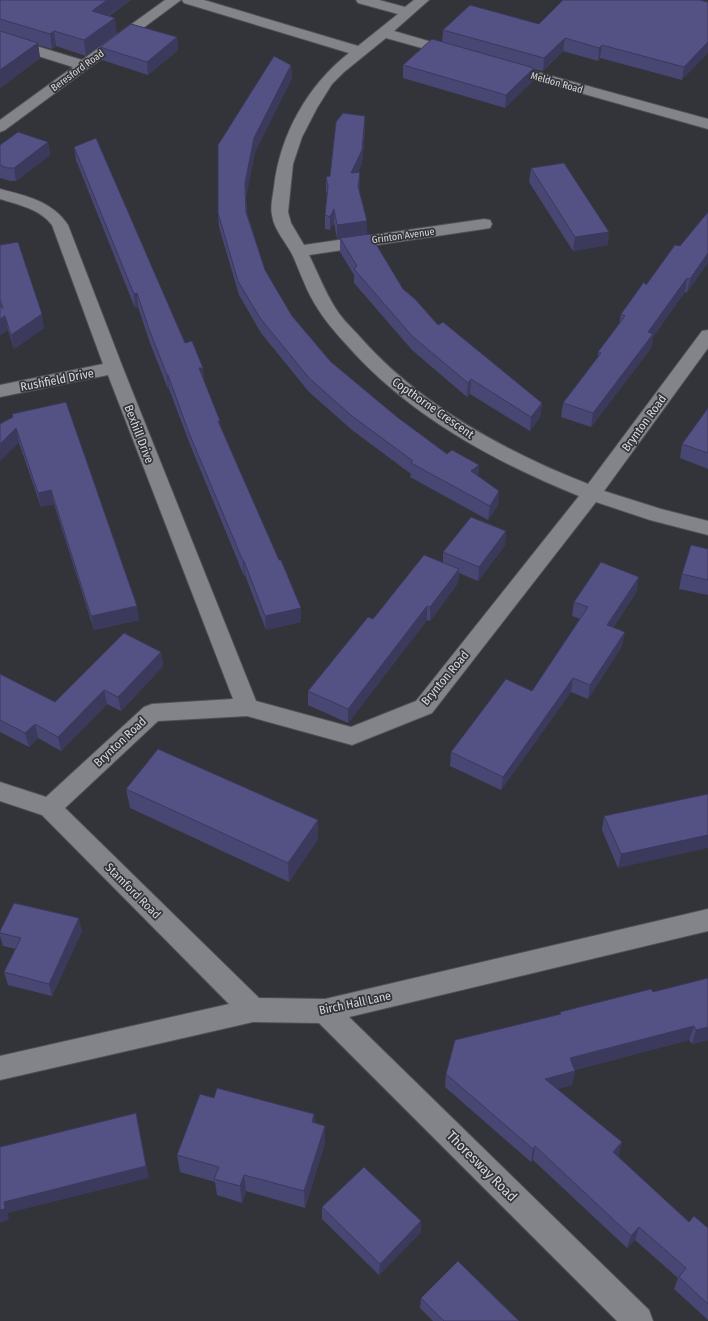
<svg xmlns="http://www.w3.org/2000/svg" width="708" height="1321" viewBox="0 0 708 1321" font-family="'Fira Sans Condensed',sans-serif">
  <rect width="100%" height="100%" fill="#333439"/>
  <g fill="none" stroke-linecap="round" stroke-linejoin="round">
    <defs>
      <g id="minor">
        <polygon points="165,0 181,0 5,130 0,132 0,120 73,67 0,44 0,35 82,60"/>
        <path d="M182 0H204L358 46 398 14 358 3 356 0H379L405 7 414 0H429L394 31 459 50 461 53 459 56 454 57 386 38 344 72 332 84 317 108 302 137 293 164 288 212 291 223 304 245 484 219 490 220 492 224 490 228 484 229 309 255C318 273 325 292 336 309 342 319 352 328 360 337 420 405 504 451 588 484L702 331 708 330V348L604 491 661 509 708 521V535L650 520 596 502 432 713 352 745 247 716 158 721 65 808 259 998 325 999 708 909V931L349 1017 649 1310 653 1321H617L319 1023 253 1022 0 1080V1056L229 1004 42 815 0 801V782L46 797 144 707 152 704 233 699 108 375 0 397V385L103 364 52 225C40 209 19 205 0 199V189C27 196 52 201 68 225L123 368 256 701 351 727 416 701 579 496C492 461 407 414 345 343 335 332 326 322 318 309 307 293 301 274 293 256 286 242 274 230 272 215 270 206 273 196 274 187 280 134 308 85 349 53L184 3Z"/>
        <polygon points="504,63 708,119 708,129 499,70 497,67 499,64"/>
      </g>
    </defs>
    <use href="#minor" stroke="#505055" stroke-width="2"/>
    <use href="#minor" fill="#83838a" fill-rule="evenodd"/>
  </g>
  <g fill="#484672">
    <polygon points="0,0 131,0 109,16 117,33 86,56 56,46 52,49 38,45 40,58 0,88"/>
    <polygon points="699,0 682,80 600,58 598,61 563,51 543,71 534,69 533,81 505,108 403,78 403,65 442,42 443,30 539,24"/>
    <polygon points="177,37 178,50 148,75 102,60 100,47"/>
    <polygon points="291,65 292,78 255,152 246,197 247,213 265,270 292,316 331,362 397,417 447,454 479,465 478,476 499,491 498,505 488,520 410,477 411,474 352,430 309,392 261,333 239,295 219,227 218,213"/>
    <polygon points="365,116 365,130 362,163 358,172 360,186 359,190 367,234 403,289 438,325 542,403 540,417 530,431 470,394 467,397 412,350 354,283 354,275 340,252 340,238 337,239 334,223 330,230 325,229 325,215 327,195 326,191 326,177 330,176"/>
    <polygon points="48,142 50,155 16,181 10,181 0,178 0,145"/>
    <polygon points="74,147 185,343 204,382 221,428 301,622 266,630 245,575 244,576 191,447 169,389 168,389 150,343 138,307 135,308 76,160"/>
    <polygon points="531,168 608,245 573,251 529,182"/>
    <polygon points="708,212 687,293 685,292 653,337 651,348 591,427 561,417 563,403 598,357 598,352 619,324 621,314 680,246"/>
    <polygon points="0,245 44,328 14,349 8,330 0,335"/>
    <polygon points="708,408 708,469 680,458 682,444"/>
    <polygon points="12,414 139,620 94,630 54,504 41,507 19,443"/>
    <polygon points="506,531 505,545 478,581 459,573 458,583 430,621 427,620 348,723 308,705 308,691 373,619 443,563 443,552"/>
    <polygon points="708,549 708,595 679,589 682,574"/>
    <polygon points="637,591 613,628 622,646 588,699 571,692 501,790 450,766 451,752 532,691 580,619 572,616 574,602"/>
    <polygon points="161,652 163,666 121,711 107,704 61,751 38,738 29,747 0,732 0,674 55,702"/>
    <polygon points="126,789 318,820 318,839 289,882 130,808"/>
    <polygon points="708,794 618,868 602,830 604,816"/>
    <polygon points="0,931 82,931 52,996 8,985 4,972 16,949 3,946 0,936"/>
    <polygon points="708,978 708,1040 692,1044 689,1040 575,1070 572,1085 557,1089 619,1155 618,1157 689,1222 708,1228 708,1320 674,1289 678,1278 635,1240 627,1248 533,1160 531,1162 445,1087 446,1074 560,1015 560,1012 653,992"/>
    <polygon points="314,1114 315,1123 325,1126 325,1143 305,1208 246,1191 242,1203 217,1195 215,1182 180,1172 177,1155"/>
    <polygon points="322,1207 421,1232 379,1275 322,1219"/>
    <polygon points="421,1298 519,1321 433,1321 420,1308"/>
  </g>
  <g fill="#3b395c">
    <polygon points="107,0 131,0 93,26 92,11"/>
    <polygon points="115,18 117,33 86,56 84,40"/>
    <polygon points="54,31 56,46 52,49 50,34"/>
    <polygon points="177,37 178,50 148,75 147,62"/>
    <polygon points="565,38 563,51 543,71 544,58"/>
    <polygon points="708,42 708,53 682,80 684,67"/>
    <polygon points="38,43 40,58 0,88 0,70"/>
    <polygon points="602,45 600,58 598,61 599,48"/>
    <polygon points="291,65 292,78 255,152 246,197 245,183 254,138"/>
    <polygon points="534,68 533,81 505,108 506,95"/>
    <polygon points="365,116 365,130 362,163 351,187 351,173"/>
    <polygon points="48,142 50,155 16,181 14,168"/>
    <polygon points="360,172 360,186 358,200 358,186"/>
    <polygon points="334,209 334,223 330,230 330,217"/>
    <polygon points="367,221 367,234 337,239 337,225"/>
    <polygon points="609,232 608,245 573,251 575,237"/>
    <polygon points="708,253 708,263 687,293 690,279"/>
    <polygon points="687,278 685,292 653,337 651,348 591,427 593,413 648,332"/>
    <polygon points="137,293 138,307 135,308 134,294"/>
    <polygon points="42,314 44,328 14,349 11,335"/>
    <polygon points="5,316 8,330 0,335 0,319"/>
    <polygon points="199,368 203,368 205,382"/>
    <polygon points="167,375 168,375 169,389 168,389"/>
    <polygon points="471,379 470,394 467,397 468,383"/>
    <polygon points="542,403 540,417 530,431 531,417"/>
    <polygon points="218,421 220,421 222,435"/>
    <polygon points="16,428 19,443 0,461 0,444"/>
    <polygon points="479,465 478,479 471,471"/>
    <polygon points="51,490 54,504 41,507 38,493"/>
    <polygon points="499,491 498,505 488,520 490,506"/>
    <polygon points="506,531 505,545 478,581 479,567"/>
    <polygon points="243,561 244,561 245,575 244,576"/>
    <polygon points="459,569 458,583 430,621 430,607"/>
    <polygon points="639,577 637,591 605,639 607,625"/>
    <polygon points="137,606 139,620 94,630 91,616"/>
    <polygon points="427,606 427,620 348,723 348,709"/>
    <polygon points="301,608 301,622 266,630 265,616"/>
    <polygon points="625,632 622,646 588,699 590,685"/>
    <polygon points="161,652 163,666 121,711 118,697"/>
    <polygon points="573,678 571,692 501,790 503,777"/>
    <polygon points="104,690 107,704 61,751 58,737"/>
    <polygon points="35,724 38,738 29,747 25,733"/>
    <polygon points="318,820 318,839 289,882 288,863"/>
    <polygon points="708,835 708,848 618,868 621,854"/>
    <polygon points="79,918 82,931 52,996 49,984"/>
    <polygon points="694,1026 689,1040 567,1072 570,1058"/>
    <polygon points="708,1027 708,1040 692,1044 696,1030"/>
    <polygon points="575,1071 572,1085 543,1093 545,1079"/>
    <polygon points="136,1113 149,1178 8,1213 9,1220 0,1223 0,1210 4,1202"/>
    <polygon points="314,1114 315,1131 312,1122"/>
    <polygon points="325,1126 325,1143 305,1208 304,1191"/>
    <polygon points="622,1142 619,1155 609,1165 613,1152"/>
    <polygon points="535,1146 533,1160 531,1162 533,1149"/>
    <polygon points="244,1175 246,1191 242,1203 240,1186"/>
    <polygon points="421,1221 421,1232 379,1275 380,1264"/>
    <polygon points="639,1227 635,1240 627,1248 631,1236"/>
  </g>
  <g fill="#545184" stroke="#3b395c">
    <polygon points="0,0 107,0 92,11 115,18 84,40 54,31 50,34 0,19"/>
    <polygon points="563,0 699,0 708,2 708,42 684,67 602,45 599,48 565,38 544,58 443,30 470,5 539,24"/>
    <polygon points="131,24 177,37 147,62 100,47"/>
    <polygon points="0,31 38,43 0,70"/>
    <polygon points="432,39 534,68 506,95 403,65"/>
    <polygon points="274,56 291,65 254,138 245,183 246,212 265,270 292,316 331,362 397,417 447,454 452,450 479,465 471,471 499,491 490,506 411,463 413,461 352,416 309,378 260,318 238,281 218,213 218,145"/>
    <polygon points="343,113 365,116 362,150 351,173 360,172 358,186 367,221 337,225 334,209 330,217 325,215 328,186 326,177 330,176 336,122"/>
    <polygon points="18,132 48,142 14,168 7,168 0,165 0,145"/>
    <polygon points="96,138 185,343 192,341 203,368 199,368 220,421 218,421 279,560 281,560 301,608 265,616 244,561 243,561 189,433 168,375 167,375 149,329 137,293 134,294 74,147"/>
    <polygon points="564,163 609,232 575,237 531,168"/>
    <polygon points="708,212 708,253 690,279 687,278 648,332 653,334 593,413 563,403 601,353 598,352 625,316 621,314 644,282 646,285 675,245 680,246"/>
    <polygon points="370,234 403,289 415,299 438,325 443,322 542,403 531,417 471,379 468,383 412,336 354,269 357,266 340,238"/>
    <polygon points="18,242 42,314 11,335 5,316 0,319 0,304 3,309 0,299 0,245"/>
    <polygon points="66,402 137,606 91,616 51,490 38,493 16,428 0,444 0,424 13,417 12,414"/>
    <polygon points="708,408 708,453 682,444"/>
    <polygon points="471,517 506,531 479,567 443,552"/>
    <polygon points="691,545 708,549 708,580 682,574"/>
    <polygon points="424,555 459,569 430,607 427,606 348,709 308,691 368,617 373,619"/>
    <polygon points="601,562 639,577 607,625 625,632 590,685 573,678 503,777 451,752 506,679 532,691 588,607 574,602"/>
    <polygon points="124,633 161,652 118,697 104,690 58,737 35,724 25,733 0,720 0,674 55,702"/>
    <polygon points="158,749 318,820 288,863 126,789"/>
    <polygon points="708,794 708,835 621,854 604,816"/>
    <polygon points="14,903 79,918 49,984 4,972 21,938 0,933 0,931"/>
    <polygon points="708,978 708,1027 696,1030 694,1026 570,1058 575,1071 545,1079 622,1142 613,1152 689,1222 694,1216 708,1228 708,1304 679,1277 686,1268 639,1227 631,1236 535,1146 533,1149 446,1074 455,1040 561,1014 560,1012 651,989 653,992"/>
    <polygon points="217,1088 314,1114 312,1122 325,1126 304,1191 244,1175 240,1186 214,1179 219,1167 177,1155 200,1094 214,1098"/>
    <polygon points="136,1113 146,1166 4,1202 5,1209 0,1210 0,1147"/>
    <polygon points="364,1167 421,1221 380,1264 322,1207"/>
    <polygon points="458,1261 519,1321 444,1321 421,1298"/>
  </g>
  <g text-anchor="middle" stroke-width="3.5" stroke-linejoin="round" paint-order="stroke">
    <g font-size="10" fill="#d8d8dc" stroke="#333439">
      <text transform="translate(77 70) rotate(-36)" y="4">Beresford Road</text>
      <text transform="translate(557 82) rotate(16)" y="4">Meldon Road</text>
      <text transform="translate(403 235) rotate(-8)" y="4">Grinton Avenue</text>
    </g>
    <g font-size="12" fill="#d8d8dc" stroke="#333439">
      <text transform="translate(57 380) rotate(-11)" y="4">Rushfield Drive</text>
      <text transform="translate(433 408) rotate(35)" y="4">Copthorne Crescent</text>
      <text transform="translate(644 423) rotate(-54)" y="4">Brynton Road</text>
      <text transform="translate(139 434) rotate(69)" y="4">Bexhill Drive</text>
      <text transform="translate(445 678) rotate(-50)" y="4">Brynton Road</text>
      <text transform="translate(120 742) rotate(-43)" y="4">Brynton Road</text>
      <text transform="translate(133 891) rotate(45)" y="4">Stamford Road</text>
      <text transform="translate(355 1003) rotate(-12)" y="4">Birch Hall Lane</text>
    </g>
    <g font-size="14" fill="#d8d8dc" stroke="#333439">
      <text transform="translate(482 1166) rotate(45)" y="5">Thoresway Road</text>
    </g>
  </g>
</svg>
